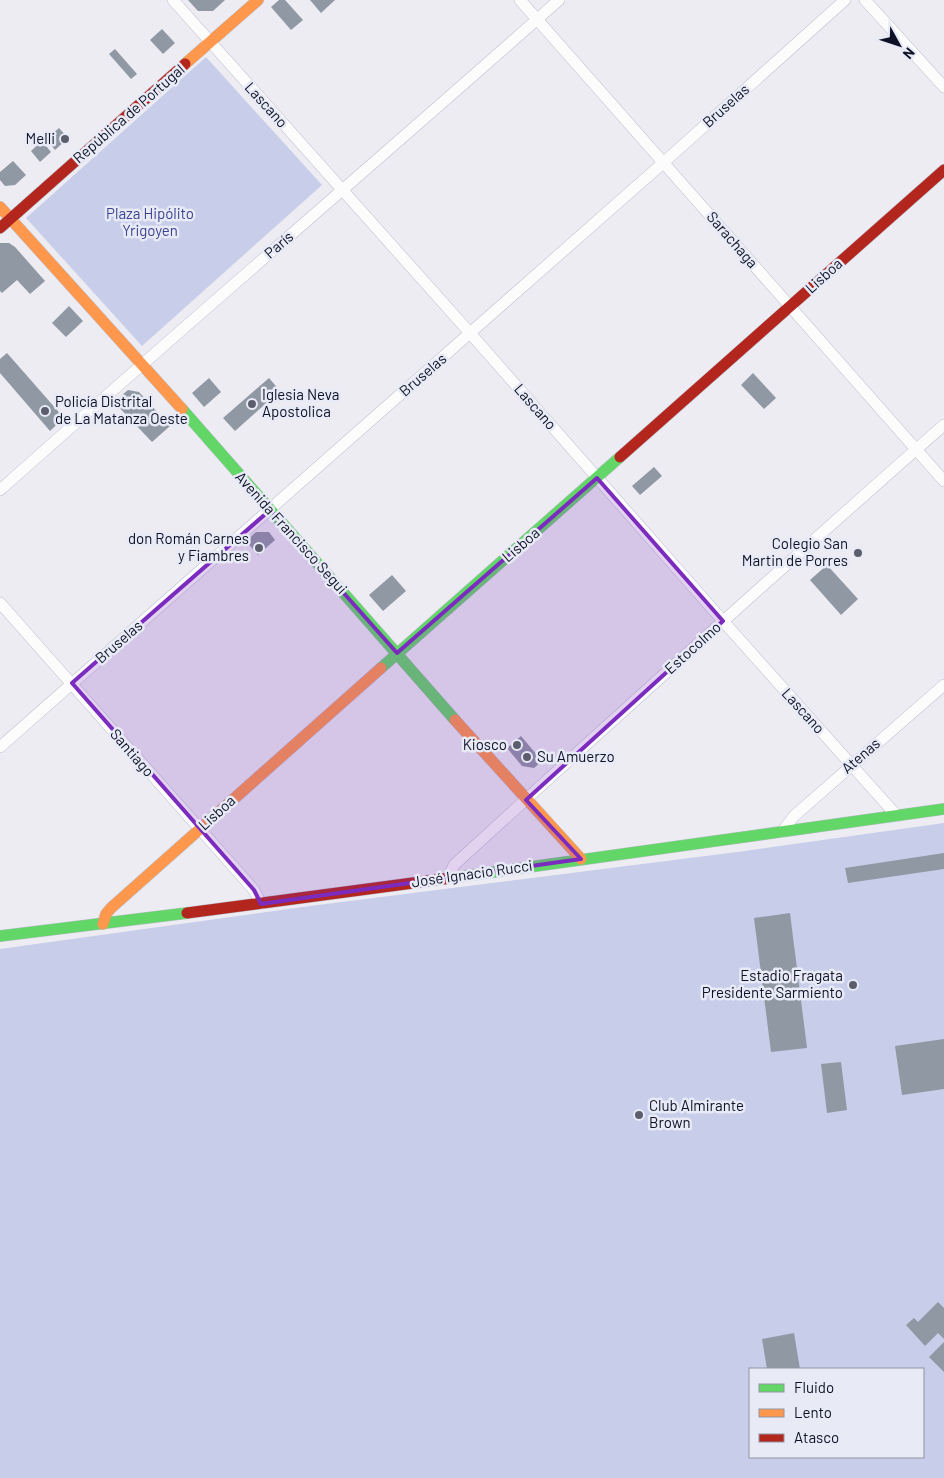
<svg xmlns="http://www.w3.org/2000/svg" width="944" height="1478" viewBox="0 0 944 1478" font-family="Barlow,sans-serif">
  <rect width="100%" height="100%" fill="#ececf2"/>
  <g fill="#c8ceea" fill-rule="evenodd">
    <polygon points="206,57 322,185 142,346 26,218"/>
    <path d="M944 823V1478H0V949L310 906 745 851ZM750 1369H923V1457H750Z"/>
  </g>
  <g fill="#9098a4">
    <polygon points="188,0 225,0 213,11 198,11"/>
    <polygon points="279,0 285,0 303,20 291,30 271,7"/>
    <polygon points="310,0 335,0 321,13"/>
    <polygon points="162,29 175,43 163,54 150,40"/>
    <polygon points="115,49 137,74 131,79 109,54"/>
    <polygon points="59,128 68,138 55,150 46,139"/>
    <polygon points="42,141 51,152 40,162 31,151"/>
    <polygon points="13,161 26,175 15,185 5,186 0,180 0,172"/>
    <polygon points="0,243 9,243 15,247 45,281 30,294 17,280 2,293 0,291"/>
    <polygon points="69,306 83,321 66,337 52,323"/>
    <polygon points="7,353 64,418 50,431 0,373 0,359"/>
    <polygon points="753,373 776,398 764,409 741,385"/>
    <polygon points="209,378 221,392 204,407 192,393"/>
    <polygon points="269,378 280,391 235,431 223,418"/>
    <polygon points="128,390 139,392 170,426 152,442 114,402"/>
    <polygon points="654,467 662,476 640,495 632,486"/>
    <polygon points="256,532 269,532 275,540 258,555 246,541"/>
    <polygon points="827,565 858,599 841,615 810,580"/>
    <polygon points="392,575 406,591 383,611 369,595"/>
    <polygon points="521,736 542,761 534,768 522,766 507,748"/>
    <polygon points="944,853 944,869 848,883 845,868"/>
    <polygon points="790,913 807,1048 771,1052 754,918"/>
    <polygon points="944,1039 944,1089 902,1095 895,1046"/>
    <polygon points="841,1062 847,1110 827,1113 821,1064"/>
    <polygon points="938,1302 944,1308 944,1339 938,1333 925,1346 906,1325 914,1318 918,1322"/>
    <polygon points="794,1333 800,1369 767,1369 762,1339"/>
    <polygon points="944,1342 944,1372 929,1357"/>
  </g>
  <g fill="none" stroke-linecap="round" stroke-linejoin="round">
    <defs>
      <g id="street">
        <polyline points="173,0 470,333 723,621 897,816"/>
        <polyline points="520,0 944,481"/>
        <polyline points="865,0 944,87"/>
        <path d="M0 490C185 325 374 164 559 0"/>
        <polyline points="0,603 254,890 261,904"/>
        <polyline points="0,747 663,163 845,0"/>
        <polyline points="782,832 794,816 944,685"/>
        <path d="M448 878 454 865C616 717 779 570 944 425"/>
      </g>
      <g id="fast">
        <polyline points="182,409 455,720"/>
        <polyline points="381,668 620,457"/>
        <polyline points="458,877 944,809"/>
        <polyline points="0,936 187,913"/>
      </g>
      <g id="slow">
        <polyline points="185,64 258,0"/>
        <polyline points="0,207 182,409"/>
        <polyline points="455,720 581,859"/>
        <polyline points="103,924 106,914 111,908 381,668"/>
      </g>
      <g id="jam">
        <polyline points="0,228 185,64"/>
        <polyline points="620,457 944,170"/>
        <polyline points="187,913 458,877"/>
      </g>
    </defs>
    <use href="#street" stroke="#bcbecc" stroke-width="12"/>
    <use href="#fast" stroke="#bcbecc" stroke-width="12"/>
    <use href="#slow" stroke="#bcbecc" stroke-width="12"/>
    <use href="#jam" stroke="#bcbecc" stroke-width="12"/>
    <use href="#street" stroke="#fcfcfd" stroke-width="11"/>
    <use href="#fast" stroke="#63d668" stroke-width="11"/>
    <use href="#slow" stroke="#ff974d" stroke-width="11"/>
    <use href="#jam" stroke="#b3261e" stroke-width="11"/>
  </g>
  <path fill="#7b2cbf" fill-opacity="0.2" stroke="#7b2cbf" stroke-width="4" stroke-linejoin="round" d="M597 478 723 621 526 800 581 859 261 904 254 890 72 683 270 510 397 653Z"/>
  <g fill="#5c5e6d" stroke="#e8eaf6" stroke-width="2">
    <circle cx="65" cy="139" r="5"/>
    <circle cx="252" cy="404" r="5"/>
    <circle cx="45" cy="411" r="5"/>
    <circle cx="259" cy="548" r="5"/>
    <circle cx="858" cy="553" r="5"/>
    <circle cx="517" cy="745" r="5"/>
    <circle cx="527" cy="757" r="5"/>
    <circle cx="853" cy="985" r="5"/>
    <circle cx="639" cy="1115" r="5"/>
  </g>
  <g text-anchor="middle" stroke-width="5" stroke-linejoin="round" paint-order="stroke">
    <g font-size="15" fill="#0e1125" stroke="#e8eaf6">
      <text transform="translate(266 105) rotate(48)" y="5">Lascano</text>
      <text transform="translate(726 106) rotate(-42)" y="5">Bruselas</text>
      <text transform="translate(129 114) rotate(-41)" y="5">República de Portugal</text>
      <text transform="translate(732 240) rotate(49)" y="5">Sarachaga</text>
      <text transform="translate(279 245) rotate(-41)" y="5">París</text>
      <text transform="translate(824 276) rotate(-42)" y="5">Lisboa</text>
      <text transform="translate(423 375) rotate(-41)" y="5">Bruselas</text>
      <text transform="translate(535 407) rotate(49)" y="5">Lascano</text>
      <text transform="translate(291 533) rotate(48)" y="5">Avenida Francisco Segui</text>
      <text transform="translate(521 545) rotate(-41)" y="5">Lisboa</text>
      <text transform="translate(119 642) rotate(-41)" y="5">Bruselas</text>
      <text transform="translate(693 648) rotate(-42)" y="5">Estocolmo</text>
      <text transform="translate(803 711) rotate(48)" y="5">Lascano</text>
      <text transform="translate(132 753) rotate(49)" y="5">Santiago</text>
      <text transform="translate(861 756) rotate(-41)" y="5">Atenas</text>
      <text transform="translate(217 813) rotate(-42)" y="5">Lisboa</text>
      <text transform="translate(472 874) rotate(-8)" y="5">José Ignacio Rucci</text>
    </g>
    <g font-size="15" fill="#0e1125" stroke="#e8eaf6" text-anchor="end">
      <text x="55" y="144">Melli</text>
      <text x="262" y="400" text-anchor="start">Iglesia Neva<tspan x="262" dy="17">Apostolica</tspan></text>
      <text x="55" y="407" text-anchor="start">Policía Distrital<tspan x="55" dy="17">de La Matanza Oeste</tspan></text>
      <text x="249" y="544">don Román Carnes<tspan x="249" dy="17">y Fiambres</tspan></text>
      <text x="848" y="549">Colegio San<tspan x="848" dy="17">Martin de Porres</tspan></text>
      <text x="507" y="750">Kiosco</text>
      <text x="537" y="762" text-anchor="start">Su Amuerzo</text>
      <text x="843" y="981">Estadio Fragata<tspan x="843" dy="17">Presidente Sarmiento</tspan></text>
      <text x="649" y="1111" text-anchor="start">Club Almirante<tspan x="649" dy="17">Brown</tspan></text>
    </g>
    <g font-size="15" fill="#3c4491" stroke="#e8eaf6">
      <text x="150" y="219">Plaza Hipólito<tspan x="150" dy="17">Yrigoyen</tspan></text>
    </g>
  </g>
  <rect x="749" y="1368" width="175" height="90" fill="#e8eaf6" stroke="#9193a2"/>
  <rect x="759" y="1384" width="25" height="8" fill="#63d668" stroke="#9193a2"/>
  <text x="794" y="1393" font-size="15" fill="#0e1125">Fluido</text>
  <rect x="759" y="1409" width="25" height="8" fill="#ff974d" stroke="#9193a2"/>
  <text x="794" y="1418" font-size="15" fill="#0e1125">Lento</text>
  <rect x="759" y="1434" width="25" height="8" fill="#b3261e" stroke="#9193a2"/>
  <text x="794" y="1443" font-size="15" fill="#0e1125">Atasco</text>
  <g transform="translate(899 45) rotate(130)" stroke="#e8eaf6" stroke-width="4" paint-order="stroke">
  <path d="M0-4L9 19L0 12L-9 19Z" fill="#0e1125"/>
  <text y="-8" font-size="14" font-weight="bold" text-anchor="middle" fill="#0e1125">N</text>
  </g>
</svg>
